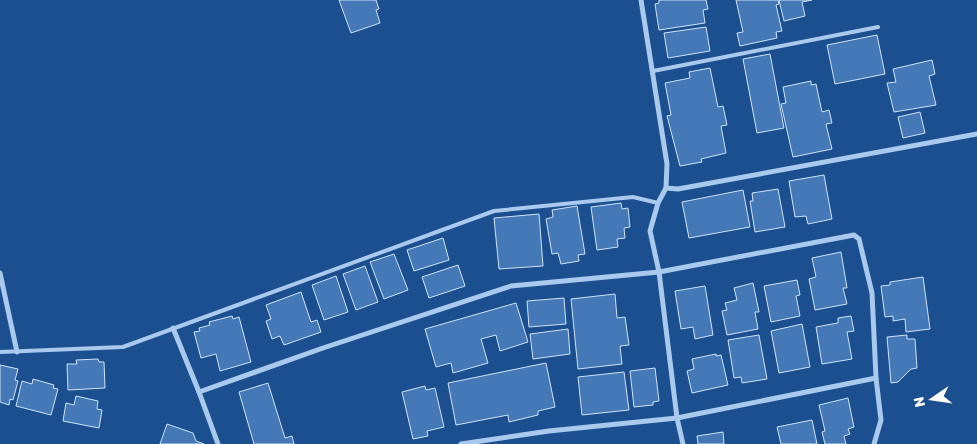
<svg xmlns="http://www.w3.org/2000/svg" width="977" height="444" viewBox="0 0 977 444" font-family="Rubik,sans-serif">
  <rect width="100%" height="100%" fill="#1b4f8f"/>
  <g fill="#4478b7" stroke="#cfe3fa">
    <polygon points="339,0 376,0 379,9 376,10 380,23 351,33"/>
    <polygon points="659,0 706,0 708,9 703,10 705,23 659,30 655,4 659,3"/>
    <polygon points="736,0 778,0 779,4 776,5 782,31 776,32 777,38 740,46 737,33 743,32"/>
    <polygon points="779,0 812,0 802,2 805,16 784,21"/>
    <polygon points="706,27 710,51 668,58 664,33"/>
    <polygon points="877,35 885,74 835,84 827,45"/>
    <polygon points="770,54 784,128 757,133 743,59"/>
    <polygon points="932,60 935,74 929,76 936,105 894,112 887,83 896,82 893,69"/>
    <polygon points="710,68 718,107 723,106 727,125 721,126 726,153 701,159 702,162 680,166 667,116 671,115 665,83 690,78 689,72"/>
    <polygon points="811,81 811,85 816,84 822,112 829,110 832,123 826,124 832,149 793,157 781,104 786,103 783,87"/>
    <polygon points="920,112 925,133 903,138 898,117"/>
    <polygon points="824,175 832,219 808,224 806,216 795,217 789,181"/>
    <polygon points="778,189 785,227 755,232 750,201 753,201 752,193"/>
    <polygon points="743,190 750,227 689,238 682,202"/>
    <polygon points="621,203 622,209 628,208 630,227 624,228 625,238 617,239 618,247 597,250 591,207"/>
    <polygon points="577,206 585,254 578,255 579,261 561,264 558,253 552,254 546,219 553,217 552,210"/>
    <polygon points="539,214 543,266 499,269 494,218"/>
    <polygon points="443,238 449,260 414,271 407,250"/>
    <polygon points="841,252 847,288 843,288 847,304 815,310 809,279 816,277 812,258"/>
    <polygon points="394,254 408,290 384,299 370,262"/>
    <polygon points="458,265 465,286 429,298 422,277"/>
    <polygon points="365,266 378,302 356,310 343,274"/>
    <polygon points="336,276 348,312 324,320 312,285"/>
    <polygon points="923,277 930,329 906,332 905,319 893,321 893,316 885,317 881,286 890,285 890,282"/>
    <polygon points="797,280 800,295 796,296 800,316 771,322 764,286"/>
    <polygon points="753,283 759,312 755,312 758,329 727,335 722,311 727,310 725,303 737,300 734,288"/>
    <polygon points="705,286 713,335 695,339 693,327 681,329 675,291"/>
    <polygon points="301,292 311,322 317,320 321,332 284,345 280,336 272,339 266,321 271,319 266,305"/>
    <polygon points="615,294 617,318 625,317 629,345 620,346 622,364 578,369 571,299"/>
    <polygon points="564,298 566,324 529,327 527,301"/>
    <polygon points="516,303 528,342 500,351 496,335 481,339 488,363 453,373 451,363 436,367 425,329"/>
    <polygon points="232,316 233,319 239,317 251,362 220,371 216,354 201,358 194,332 200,331 199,328 210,325 209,322"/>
    <polygon points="851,316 854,331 847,332 852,359 822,364 816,327 838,323 838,318"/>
    <polygon points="802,324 810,367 779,373 771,331"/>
    <polygon points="568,329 570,354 533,359 530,334"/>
    <polygon points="759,335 767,379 742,383 741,377 734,378 728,340"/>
    <polygon points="907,335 907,339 915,339 917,368 911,369 898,382 891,383 887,337"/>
    <polygon points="716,354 716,356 721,355 728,385 692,393 687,371 694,369 692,359"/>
    <polygon points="98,359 99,362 104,362 105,388 68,390 67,364 77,364 76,360"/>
    <polygon points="546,363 555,407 538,411 538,415 509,422 508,415 456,425 448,383"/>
    <polygon points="0,365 18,369 15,380 18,381 13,400 10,399 9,405 0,402"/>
    <polygon points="655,368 659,401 653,402 653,405 634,407 630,371"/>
    <polygon points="624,372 629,410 582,415 578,377"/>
    <polygon points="33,379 54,385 53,388 58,389 51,415 16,406 22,381 32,384"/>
    <polygon points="268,383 285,438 292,436 294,444 254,444 239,392"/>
    <polygon points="425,386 426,390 435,388 444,427 427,431 428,436 413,439 402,392"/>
    <polygon points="76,396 98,401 97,409 102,410 99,428 63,421 66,403 74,405"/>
    <polygon points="848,398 854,427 848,429 850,434 844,436 846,444 825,444 822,432 825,431 819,405"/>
    <polygon points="812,420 817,444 781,444 777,427"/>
    <polygon points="167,424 193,433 196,441 204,444 160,444"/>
    <polygon points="723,432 724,444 698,444 697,436"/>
  </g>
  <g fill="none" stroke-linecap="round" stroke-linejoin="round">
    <g stroke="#a9c9ee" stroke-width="4">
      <polyline points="653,71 878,27"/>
      <polyline points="0,352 123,347 494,211 633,197 658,203"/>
    </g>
    <g stroke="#a9c9ee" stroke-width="5">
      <polyline points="641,0 667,164 666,188 658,203 650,231 659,272 677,418 683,444"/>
      <polyline points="666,188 678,189 977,134"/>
      <polyline points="0,273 17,352"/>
      <polyline points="173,328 199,392"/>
      <polyline points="218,444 199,392 323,348 511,286 659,272 854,235 859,239 872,293 876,378 881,420 874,444"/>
      <polyline points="461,444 549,431 677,418 876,378"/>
    </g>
  </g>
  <g transform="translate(932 399) rotate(257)" stroke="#1b4f8f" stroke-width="4" paint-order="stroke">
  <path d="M0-4L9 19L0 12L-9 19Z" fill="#ffffff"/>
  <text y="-8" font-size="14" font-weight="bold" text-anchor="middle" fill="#ffffff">N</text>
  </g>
</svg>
